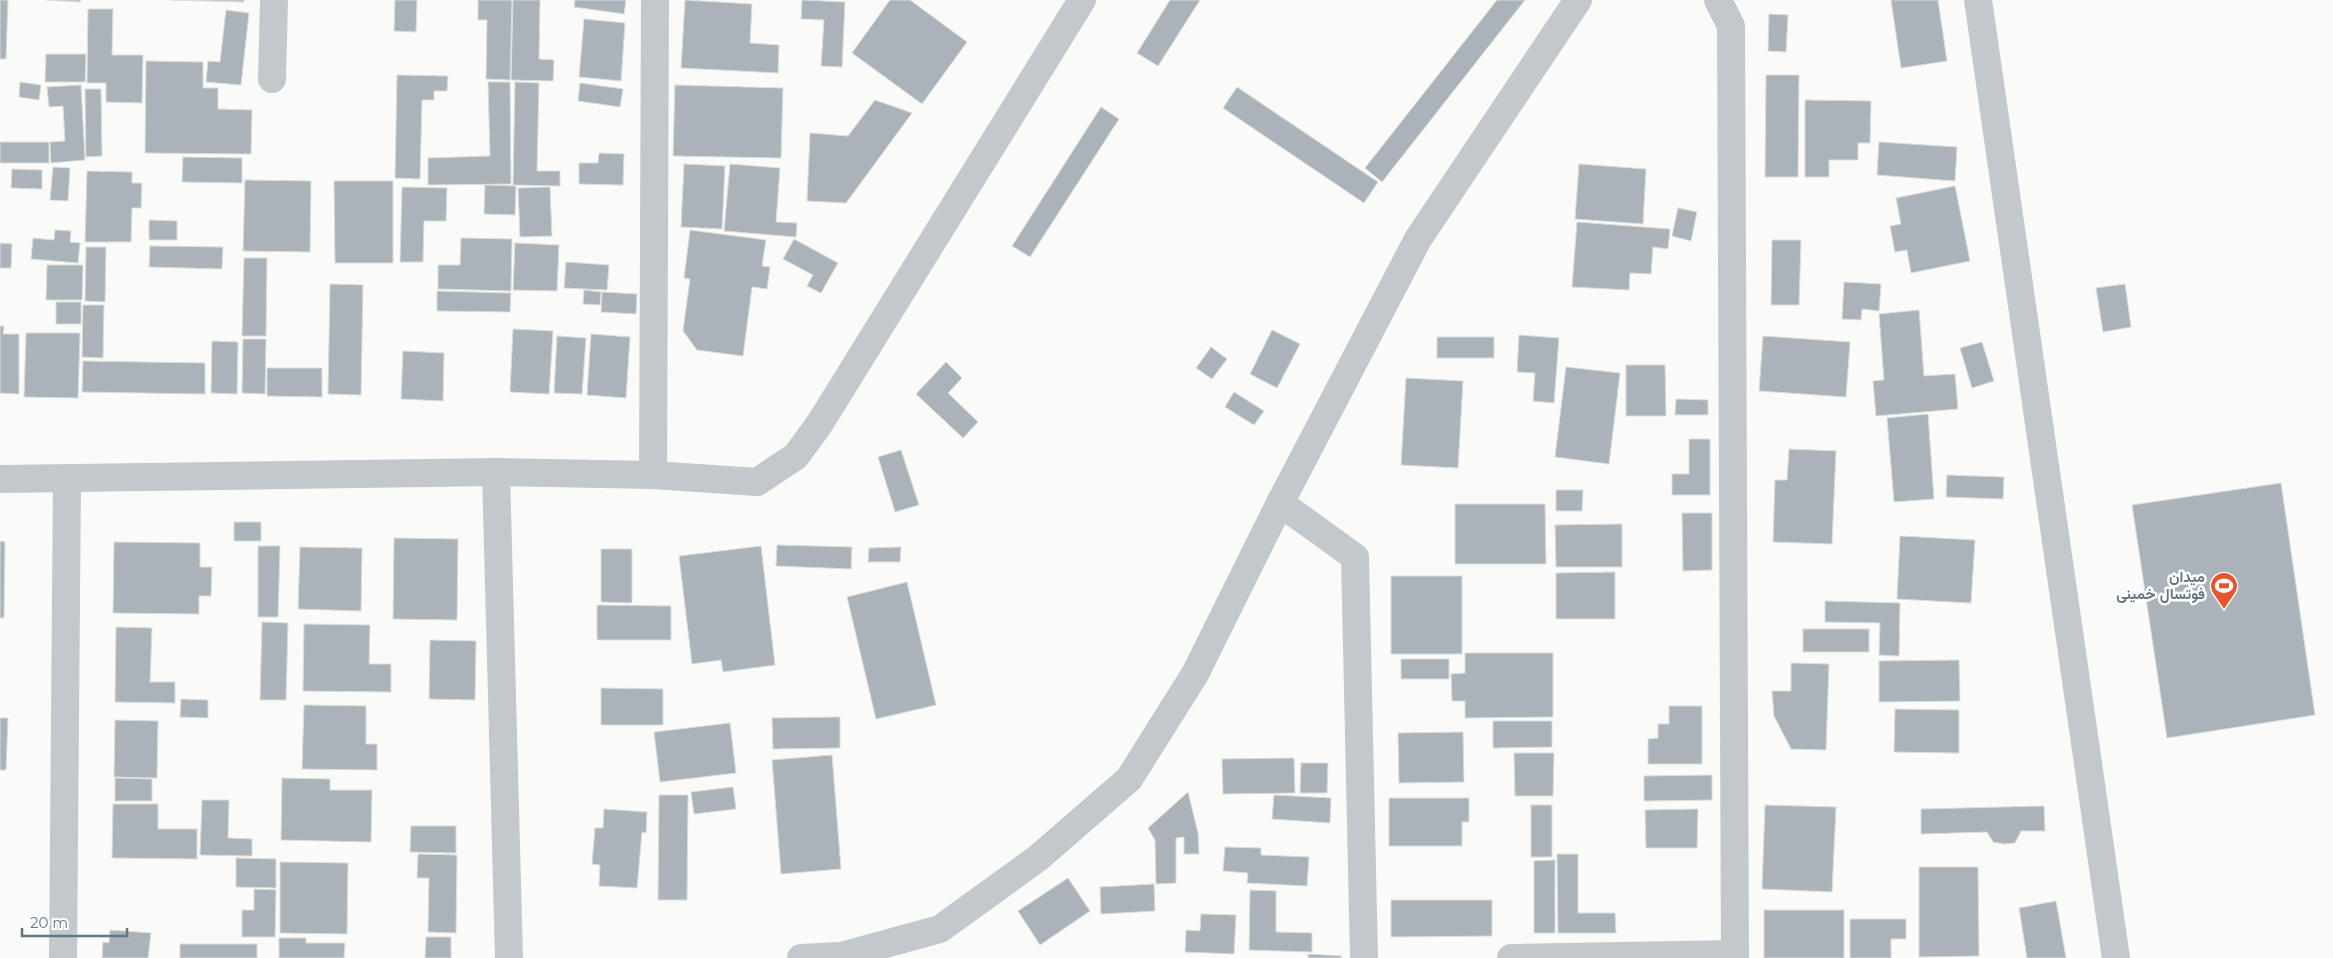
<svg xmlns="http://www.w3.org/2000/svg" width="2333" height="958" viewBox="0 0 2333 958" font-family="Montserrat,Vazirmatn,sans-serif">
  <rect width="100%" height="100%" fill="#fafaf8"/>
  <g fill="#aab3b9" stroke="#dcdcda">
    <polygon points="0,0 8,0 6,59 0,59"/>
    <polygon points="46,0 81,0 80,2"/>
    <polygon points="171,0 244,0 244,2"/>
    <polygon points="395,0 417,0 416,32 394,31"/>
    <polygon points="478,0 512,0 510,80 486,79 487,20 478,20"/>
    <polygon points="513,0 540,0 539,59 554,60 553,81 511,80"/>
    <polygon points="575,0 626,0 624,14 574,7"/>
    <polygon points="685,0 752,4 750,43 779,45 778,73 681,68"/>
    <polygon points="802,0 845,2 842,67 821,66 824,20 801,19"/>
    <polygon points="890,0 910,0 967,42 922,104 852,53"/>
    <polygon points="1170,0 1200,0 1158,66 1137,53"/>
    <polygon points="1497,0 1525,0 1382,182 1365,168"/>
    <polygon points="1891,0 1938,0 1947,61 1901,68"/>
    <polygon points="88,9 113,9 112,55 143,55 142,103 106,102 106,83 87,83"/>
    <polygon points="226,10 249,13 241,85 206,82 208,61 220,62"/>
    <polygon points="1769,14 1788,15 1786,52 1768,51"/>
    <polygon points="584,19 625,23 621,81 579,77"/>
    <polygon points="46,54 86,54 85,82 45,82"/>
    <polygon points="146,61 203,62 203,88 218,88 218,109 252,110 251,154 145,153"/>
    <polygon points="397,75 448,76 447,91 434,91 434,100 422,100 420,179 395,178"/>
    <polygon points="1766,75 1799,75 1798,177 1765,177"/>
    <polygon points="20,82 41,85 39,100 19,97"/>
    <polygon points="488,82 510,82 511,184 428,185 428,158 490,156"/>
    <polygon points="515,82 539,83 537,171 560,171 560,186 513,185"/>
    <polygon points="580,83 623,89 620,107 578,101"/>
    <polygon points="81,85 85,160 51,163 50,142 65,141 63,106 49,107 47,87"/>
    <polygon points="675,85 783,88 781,158 673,156"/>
    <polygon points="1237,87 1378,182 1364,203 1223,108"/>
    <polygon points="85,89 101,89 102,156 86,157"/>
    <polygon points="875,100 912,113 846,203 807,201 810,133 848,136"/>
    <polygon points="1805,100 1871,101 1870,143 1858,143 1858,160 1829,160 1829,177 1805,177"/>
    <polygon points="1101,107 1119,119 1030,257 1012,246"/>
    <rect x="0" y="142" width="49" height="21"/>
    <polygon points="1879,142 1957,147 1955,181 1877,175"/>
    <polygon points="599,153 624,154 623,185 579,184 579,163 598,163"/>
    <polygon points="183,157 242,158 242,183 182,182"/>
    <polygon points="684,164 725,166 722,229 681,227"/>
    <polygon points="730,164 780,168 776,222 797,223 796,237 724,231"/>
    <polygon points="1579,164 1646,169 1643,224 1575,219"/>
    <polygon points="53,167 70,168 68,201 50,200"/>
    <polygon points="12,169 42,170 42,189 11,188"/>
    <polygon points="87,171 132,172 132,183 142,183 141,208 132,208 131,242 85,242"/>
    <polygon points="245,180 311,181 310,252 243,251"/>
    <polygon points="334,181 393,181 393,263 335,263"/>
    <polygon points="485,185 516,186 515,215 484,214"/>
    <polygon points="1955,186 1970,261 1911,273 1907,250 1895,252 1890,226 1901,224 1896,198"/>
    <polygon points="402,187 447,188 446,221 424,221 423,262 400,262"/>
    <polygon points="550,187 552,236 520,237 518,188"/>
    <polygon points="1678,208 1697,212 1691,241 1672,236"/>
    <polygon points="149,220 177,221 177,240 149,240"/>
    <polygon points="1577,222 1670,229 1668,249 1653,247 1651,274 1630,273 1629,290 1572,287"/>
    <polygon points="55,230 71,231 70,242 80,243 78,263 31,259 33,238 54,240"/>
    <polygon points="690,230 766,240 762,266 770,267 767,289 752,287 743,356 697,350 683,331 690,279 684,278"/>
    <polygon points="461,238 512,239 511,291 438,289 438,265 460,265"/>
    <polygon points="794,239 838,263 821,293 807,286 813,275 783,259"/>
    <polygon points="1772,240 1801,240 1799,305 1771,305"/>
    <polygon points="0,243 12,244 11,268 0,268"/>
    <polygon points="515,243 559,245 557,291 513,290"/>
    <polygon points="150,246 223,247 222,269 149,267"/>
    <polygon points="86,247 106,247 105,302 85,301"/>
    <polygon points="244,258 267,258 266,336 242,336"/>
    <polygon points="566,262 609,265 607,290 564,288"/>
    <polygon points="47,265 83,265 82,300 46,300"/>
    <polygon points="1844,282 1881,284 1879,311 1862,309 1861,320 1842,319"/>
    <polygon points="330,284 363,285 361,395 328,394"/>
    <polygon points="2125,284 2131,327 2103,332 2096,288"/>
    <polygon points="584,290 601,292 600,305 583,304"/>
    <polygon points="437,291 511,293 510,312 437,311"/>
    <polygon points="602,292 637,294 636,314 601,312"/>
    <rect x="56" y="302" width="25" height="22"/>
    <polygon points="83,305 104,305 103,358 82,357"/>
    <polygon points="1919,310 1924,376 1955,374 1958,409 1876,416 1873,381 1884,380 1879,314"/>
    <polygon points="0,326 4,326 3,334 19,334 19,394 0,393"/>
    <polygon points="513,329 553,331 549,394 510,392"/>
    <polygon points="1272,330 1300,344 1277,388 1250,374"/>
    <polygon points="26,333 80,333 78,398 24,397"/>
    <polygon points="591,334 630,337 626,398 587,395"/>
    <polygon points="1519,335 1559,338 1554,403 1533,401 1535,373 1517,372"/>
    <polygon points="557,336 586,338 582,394 554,393"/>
    <polygon points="1763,336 1850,342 1846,397 1759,391"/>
    <rect x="1437" y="337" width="57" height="21"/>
    <polygon points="243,339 266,339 265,394 242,393"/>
    <polygon points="212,341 238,342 237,394 211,393"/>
    <polygon points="1982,342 1994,381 1972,388 1960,348"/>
    <polygon points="1211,347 1227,359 1212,379 1196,368"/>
    <polygon points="403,351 444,353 443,401 401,399"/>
    <polygon points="83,361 205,363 205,394 82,392"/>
    <polygon points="946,362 962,378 948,393 978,422 963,438 916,394"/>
    <polygon points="1626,365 1665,365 1666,416 1626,416"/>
    <polygon points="1566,367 1620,373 1609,464 1555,457"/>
    <polygon points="267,368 322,368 322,397 267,396"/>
    <polygon points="1406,378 1463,381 1458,468 1401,465"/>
    <polygon points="1234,392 1264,411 1254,425 1225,407"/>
    <polygon points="1676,399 1708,400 1708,415 1675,415"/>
    <polygon points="1928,414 1934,499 1894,502 1887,418"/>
    <polygon points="1689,439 1710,439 1710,495 1672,495 1672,474 1689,474"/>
    <polygon points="1789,449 1836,451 1832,544 1773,542 1775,480 1787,480"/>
    <polygon points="901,450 919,505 895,512 878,457"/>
    <polygon points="1947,475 2004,477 2003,499 1946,497"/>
    <polygon points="2281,483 2315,715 2167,738 2132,505"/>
    <polygon points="1556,490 1583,490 1582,511 1556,511"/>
    <polygon points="1455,504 1545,504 1546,564 1455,564"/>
    <polygon points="1682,513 1712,513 1712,570 1683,571"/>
    <rect x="234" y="522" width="27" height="19"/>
    <polygon points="1622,524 1622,567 1556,567 1555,525"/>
    <polygon points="1900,536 1975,540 1971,603 1897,599"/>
    <polygon points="394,538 458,539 457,620 393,619"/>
    <polygon points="0,541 5,542 4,618 0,618"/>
    <polygon points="114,542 200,543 200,567 212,567 211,596 199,596 199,614 113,613"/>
    <polygon points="777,545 852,547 851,569 776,566"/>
    <polygon points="258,546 280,546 278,617 258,617"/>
    <polygon points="761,546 775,665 723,672 721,660 692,664 679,556"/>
    <polygon points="300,547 362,548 361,611 298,609"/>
    <polygon points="901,547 900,562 868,562 869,548"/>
    <polygon points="601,549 632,549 632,603 601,602"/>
    <polygon points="1615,572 1615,619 1556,619 1556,573"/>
    <rect x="1391" y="576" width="71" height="78"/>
    <polygon points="907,582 936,705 876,719 847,597"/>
    <polygon points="1825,601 1900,603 1899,656 1879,655 1880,623 1825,622"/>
    <polygon points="597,605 671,606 671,640 597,640"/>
    <polygon points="262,622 288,623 286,700 260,700"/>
    <polygon points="304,624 370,625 369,664 391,664 391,692 303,691"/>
    <polygon points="116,627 152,628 150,682 175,682 175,703 115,702"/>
    <rect x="1803" y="629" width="66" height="23"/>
    <polygon points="430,640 476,641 475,700 429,699"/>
    <polygon points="1465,653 1553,653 1553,717 1465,718 1465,701 1452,701 1451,674 1465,673"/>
    <rect x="1401" y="659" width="48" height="20"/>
    <polygon points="1959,660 1960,701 1879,702 1879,661"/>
    <polygon points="1791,663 1829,664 1826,750 1791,749 1774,716 1772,691 1791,691"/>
    <polygon points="601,688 663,689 663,725 601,725"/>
    <polygon points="181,699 208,700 208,718 180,717"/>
    <polygon points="304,705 366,706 366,744 377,744 377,770 302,769"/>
    <polygon points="1669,706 1702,706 1702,764 1648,764 1648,739 1658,738 1658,724 1669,724"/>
    <polygon points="1895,709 1959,710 1959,753 1894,752"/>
    <polygon points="840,717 840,748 773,749 772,718"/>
    <polygon points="0,718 8,718 6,770 0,770"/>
    <polygon points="115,720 158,721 157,778 114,777"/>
    <polygon points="1493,721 1552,721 1552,747 1493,748"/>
    <polygon points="730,723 736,773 660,782 654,732"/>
    <polygon points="1463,732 1464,782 1399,783 1398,733"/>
    <polygon points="1514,753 1554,753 1553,796 1515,796"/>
    <polygon points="832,755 841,869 781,874 772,760"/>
    <polygon points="1294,758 1295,793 1223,794 1222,759"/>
    <polygon points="1301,763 1328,763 1327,793 1300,793"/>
    <polygon points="1712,775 1712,800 1644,801 1644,776"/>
    <polygon points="115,778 152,779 152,801 115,801"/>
    <polygon points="282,778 330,779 330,790 372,790 371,842 281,840"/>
    <polygon points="733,787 736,809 694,814 691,792"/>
    <polygon points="1188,792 1198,833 1199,854 1184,854 1184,837 1176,838 1176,883 1156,884 1155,840 1148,828"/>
    <polygon points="659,795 688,795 687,900 658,900"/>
    <polygon points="1274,795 1331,798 1330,823 1272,819"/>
    <polygon points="1389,798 1469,798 1469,822 1462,822 1462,846 1389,846"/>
    <polygon points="202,800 229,800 228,838 252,839 252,856 200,855"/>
    <polygon points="113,804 158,804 158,829 197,829 197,859 112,858"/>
    <rect x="1531" y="805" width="21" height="52"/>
    <polygon points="1765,805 1836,807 1832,892 1762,889"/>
    <polygon points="2044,806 2045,831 2021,831 2015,843 2004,844 1993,842 1987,832 1921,834 1921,809"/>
    <polygon points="604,809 647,812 646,833 642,832 637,888 599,886 600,865 592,864 595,828 603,828"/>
    <polygon points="1698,809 1697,848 1646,848 1645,810"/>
    <polygon points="411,826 456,826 456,853 410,852"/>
    <polygon points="1225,847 1261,848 1261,855 1309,857 1307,886 1247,883 1248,873 1223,871"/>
    <polygon points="418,854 457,855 456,933 428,932 429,878 417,878"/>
    <polygon points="1557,854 1578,854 1578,913 1615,913 1616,933 1558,933"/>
    <polygon points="236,858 276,859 276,888 236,887"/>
    <polygon points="1555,860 1555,933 1534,933 1534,861"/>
    <polygon points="280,862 348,863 347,934 280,933"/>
    <polygon points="1919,867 1978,867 1979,956 1919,957"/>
    <polygon points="1068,878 1090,911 1040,945 1018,911"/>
    <polygon points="1154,884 1155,911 1101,914 1100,887"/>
    <polygon points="254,889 276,890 275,937 242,937 242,910 254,910"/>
    <polygon points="1250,890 1276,891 1276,932 1312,933 1312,952 1249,950"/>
    <polygon points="1391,900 1492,900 1492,936 1391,937"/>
    <polygon points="2056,901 2066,958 2027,958 2019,908"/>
    <rect x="1764" y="910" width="80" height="48"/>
    <polygon points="1201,914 1236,915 1234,954 1185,952 1186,930 1200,931"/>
    <polygon points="1850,919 1906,919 1906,939 1891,939 1891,958 1850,958"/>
    <polygon points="110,930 151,933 148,958 102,958 103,942 109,943"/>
    <polygon points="426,937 451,937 451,958 425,958"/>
    <polygon points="279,938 306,938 306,943 345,943 344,958 279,958"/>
    <rect x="180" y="944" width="77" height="14"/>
    <polygon points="1308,954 1342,956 1341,958 1308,958"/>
  </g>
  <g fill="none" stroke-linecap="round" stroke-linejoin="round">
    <g stroke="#c3c8cc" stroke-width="28">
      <polyline points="1718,0 1731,26 1735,958"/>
      <polyline points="1978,0 2116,958"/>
      <polyline points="272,79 274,0"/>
      <polyline points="496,472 509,958"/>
      <polyline points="653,475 655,0"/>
      <polyline points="0,479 496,472 653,475 757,482 796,456 820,423 1082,0"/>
      <polyline points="1280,503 1355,557 1364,958"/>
      <polyline points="63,958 67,479"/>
      <polyline points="801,958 841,956 940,929 1038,858 1129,779 1195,674 1280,503 1418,239 1578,0"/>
      <polyline points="1511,958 1735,954"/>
    </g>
  </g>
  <defs>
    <symbol id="stadium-pin" viewBox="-11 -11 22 30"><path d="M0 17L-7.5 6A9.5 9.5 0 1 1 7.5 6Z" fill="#e4572e" stroke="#fff"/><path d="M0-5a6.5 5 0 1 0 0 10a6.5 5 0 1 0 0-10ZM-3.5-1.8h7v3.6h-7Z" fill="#fff"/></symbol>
  </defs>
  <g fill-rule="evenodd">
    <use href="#stadium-pin" x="2208" y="570" width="32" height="43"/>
  </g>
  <g text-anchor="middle" stroke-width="5" stroke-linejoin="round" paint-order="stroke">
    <g font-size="15" font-weight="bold" fill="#657683" stroke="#fff" text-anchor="end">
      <text x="2205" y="582">میدان<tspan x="2205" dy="17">فوتسال خمینی</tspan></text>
    </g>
  </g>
  <path d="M22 928v8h105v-8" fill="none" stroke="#657683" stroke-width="2.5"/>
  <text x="30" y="928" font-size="15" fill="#657683" stroke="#ffffff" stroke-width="4" paint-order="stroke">20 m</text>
</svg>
